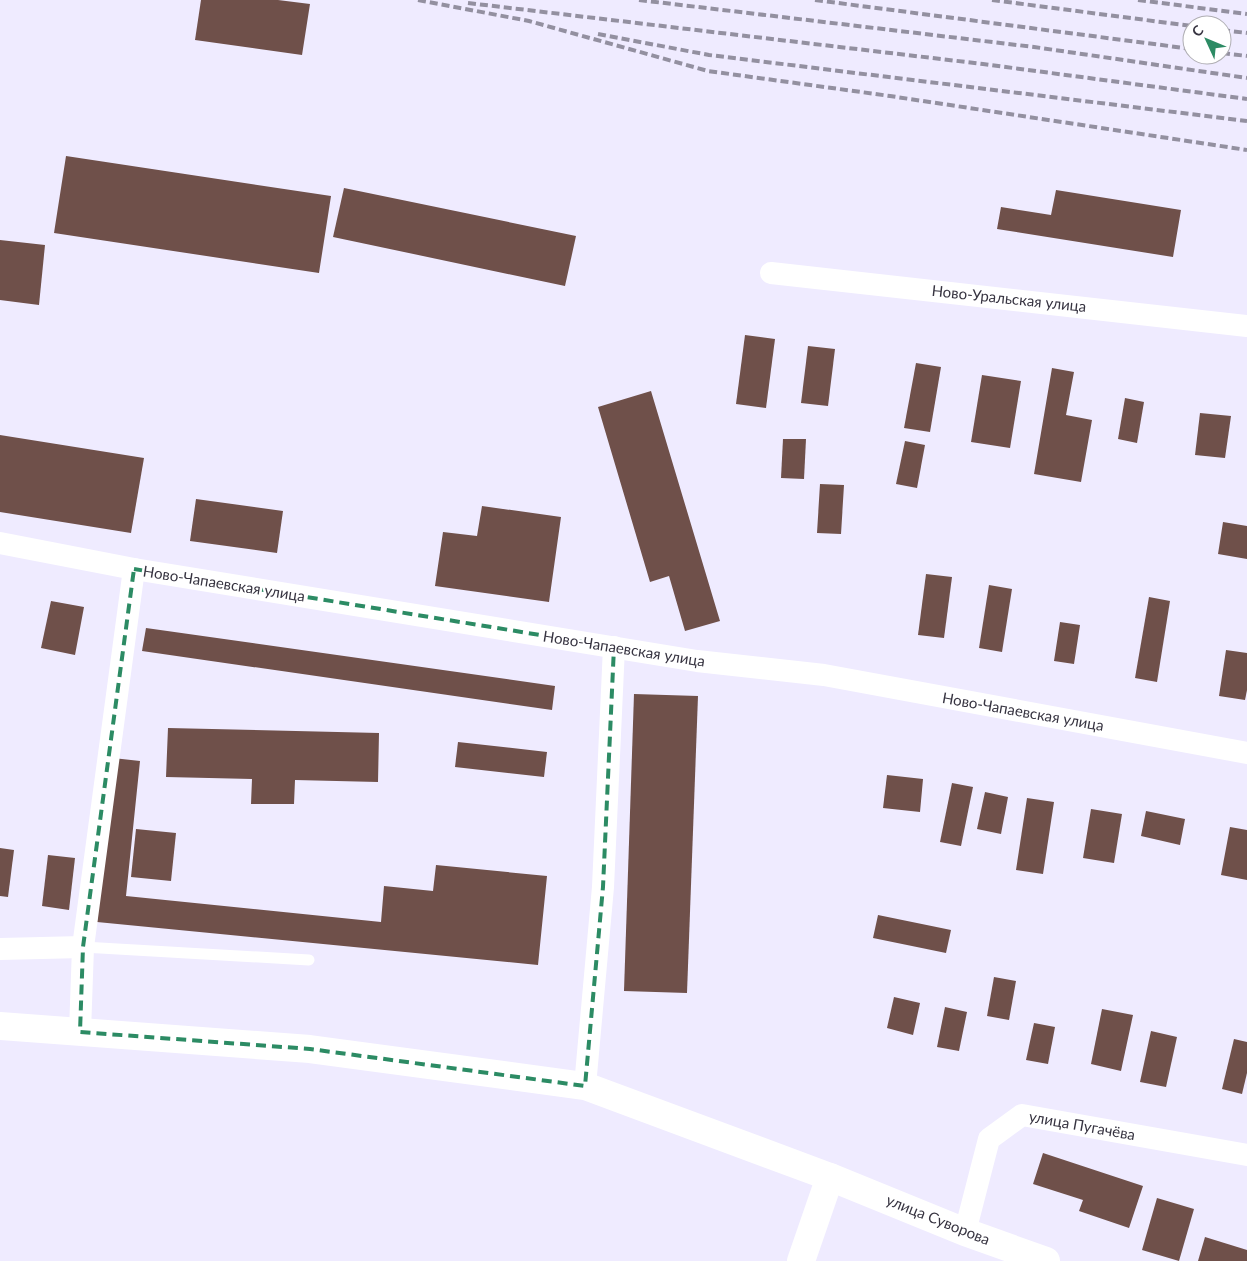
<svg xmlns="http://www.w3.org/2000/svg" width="1247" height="1261" viewBox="0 0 1247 1261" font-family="Lato,sans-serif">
  <rect width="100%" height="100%" fill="#efebff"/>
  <g fill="#6f504a">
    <polygon points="201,0 278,0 310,4 302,55 195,40"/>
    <polygon points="66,156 331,196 319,273 54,233"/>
    <polygon points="344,188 576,236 565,286 333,237"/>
    <polygon points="1056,190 1181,210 1173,257 997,229 1001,207 1051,215"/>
    <polygon points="0,240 45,245 39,305 0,300"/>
    <polygon points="745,335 775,339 766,408 736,404"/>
    <polygon points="808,346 835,349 828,406 801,403"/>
    <polygon points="916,363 941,367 930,432 904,428"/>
    <polygon points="1052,368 1074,372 1066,415 1092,420 1081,482 1034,474"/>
    <polygon points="982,375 1021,381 1010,448 971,442"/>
    <polygon points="651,391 720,621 685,631 669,576 650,582 598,407"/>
    <polygon points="1125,398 1144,402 1137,443 1118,439"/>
    <polygon points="1200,413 1231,416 1225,458 1195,455"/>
    <polygon points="0,435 144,458 131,533 0,512"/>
    <polygon points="783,439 806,439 804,479 781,478"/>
    <polygon points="905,441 925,445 917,488 896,484"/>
    <polygon points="820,484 844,485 841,534 817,533"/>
    <polygon points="196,499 283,511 277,553 190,541"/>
    <polygon points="482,506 561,517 549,602 435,586 443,532 477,536"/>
    <polygon points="1223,522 1247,526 1247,559 1218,554"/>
    <polygon points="926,574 952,577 944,638 918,635"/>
    <polygon points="989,585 1012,589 1002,652 979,648"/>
    <polygon points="1149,597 1170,601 1157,682 1135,678"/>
    <polygon points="51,601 84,607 75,655 41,648"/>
    <polygon points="1060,622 1080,625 1074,664 1054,661"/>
    <polygon points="146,628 555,686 552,710 142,651"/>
    <polygon points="1226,650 1247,653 1247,690 1245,700 1219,696"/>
    <polygon points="634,694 698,696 687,993 624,991"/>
    <polygon points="168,728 379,733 378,782 295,780 294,804 251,804 252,779 166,777"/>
    <polygon points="458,742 547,752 544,777 455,767"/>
    <polygon points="113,758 140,761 126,896 381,922 384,886 433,891 436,865 547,876 538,965 97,922"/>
    <polygon points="887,775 923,779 920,812 883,808"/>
    <polygon points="952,783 973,787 961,846 940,842"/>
    <polygon points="985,792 1008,797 1001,834 977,829"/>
    <polygon points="1027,798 1054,802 1043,874 1016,870"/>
    <polygon points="1091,809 1122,814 1114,863 1083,858"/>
    <polygon points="1146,811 1185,819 1180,845 1141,836"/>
    <polygon points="1230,827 1247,830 1247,880 1221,875"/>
    <polygon points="136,829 176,833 171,881 131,877"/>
    <polygon points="0,848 14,850 8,897 0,896"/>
    <polygon points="48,855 75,858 69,910 42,906"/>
    <polygon points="878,915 951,930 946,953 873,938"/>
    <polygon points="994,977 1016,981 1009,1020 987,1016"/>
    <polygon points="894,997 920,1003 913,1035 887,1028"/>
    <polygon points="945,1007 967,1012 959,1051 937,1047"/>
    <polygon points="1102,1009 1133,1015 1121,1071 1091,1064"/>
    <polygon points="1034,1023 1055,1027 1048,1064 1026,1060"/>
    <polygon points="1151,1031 1177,1037 1166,1087 1140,1082"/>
    <polygon points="1234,1039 1247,1042 1247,1073 1242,1094 1222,1089"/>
    <polygon points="1043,1153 1143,1186 1129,1228 1079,1211 1083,1200 1033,1184"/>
    <polygon points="1157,1198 1194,1209 1179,1261 1142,1250"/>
    <polygon points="1205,1237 1247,1250 1247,1261 1198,1261"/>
  </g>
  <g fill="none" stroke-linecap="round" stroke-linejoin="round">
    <polyline stroke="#fff" stroke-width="11" points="83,947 309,960"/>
    <g stroke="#fff" stroke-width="22">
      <polyline points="771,273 1247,326"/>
      <polyline points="0,543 134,569 697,661 824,675 1247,753"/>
      <polyline points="0,949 83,947"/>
      <polyline points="80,1032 83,947 134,569"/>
      <polyline points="585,1086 603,887 614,647"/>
      <polyline points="965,1232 989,1139 1022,1115 1247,1155"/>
    </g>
    <polyline stroke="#fff" stroke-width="28" points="801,1261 830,1177"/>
    <polyline stroke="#fff" stroke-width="28" points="0,1026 310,1049 585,1086 830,1177 965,1232 1046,1261"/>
    <g stroke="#9390a0" stroke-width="4" stroke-dasharray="8 4" stroke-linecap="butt">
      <polyline points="418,0 529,21 708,71 890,96 1247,150"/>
      <polyline points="639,0 1034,47 1247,78"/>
      <polyline points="815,0 1192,49"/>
      <polyline points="992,0 1192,26"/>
      <polyline points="1138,0 1247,14"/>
      <polyline points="468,3 983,64 1247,99"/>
      <polyline points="1222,30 1247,33"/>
      <polyline points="598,34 709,55 1247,121"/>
      <polyline points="1222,53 1247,56"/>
    </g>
  </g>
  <path fill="none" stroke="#2c8b64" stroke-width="4" stroke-dasharray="10 6" stroke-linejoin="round" d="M134 569 614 647 603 887 585 1086 310 1049 80 1032 83 947Z"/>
  <g text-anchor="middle" stroke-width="5" stroke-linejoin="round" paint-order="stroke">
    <g font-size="15" fill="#373441" stroke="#fff">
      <text transform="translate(1009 299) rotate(6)" y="5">Ново-Уральская улица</text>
      <text transform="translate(224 584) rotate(9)" y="5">Ново-Чапаевская улица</text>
      <text transform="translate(624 649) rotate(9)" y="5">Ново-Чапаевская улица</text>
      <text transform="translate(1023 712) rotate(10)" y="5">Ново-Чапаевская улица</text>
      <text transform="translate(1082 1126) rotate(10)" y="5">улица Пугачёва</text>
      <text transform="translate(938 1220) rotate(22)" y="5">улица Суворова</text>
    </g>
  </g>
  <g transform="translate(1207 40) rotate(314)"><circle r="24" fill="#ffffff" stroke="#afaeb3"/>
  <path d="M0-4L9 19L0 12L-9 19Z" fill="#2c8b64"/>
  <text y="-8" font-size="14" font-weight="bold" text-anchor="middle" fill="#373441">С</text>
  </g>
</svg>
